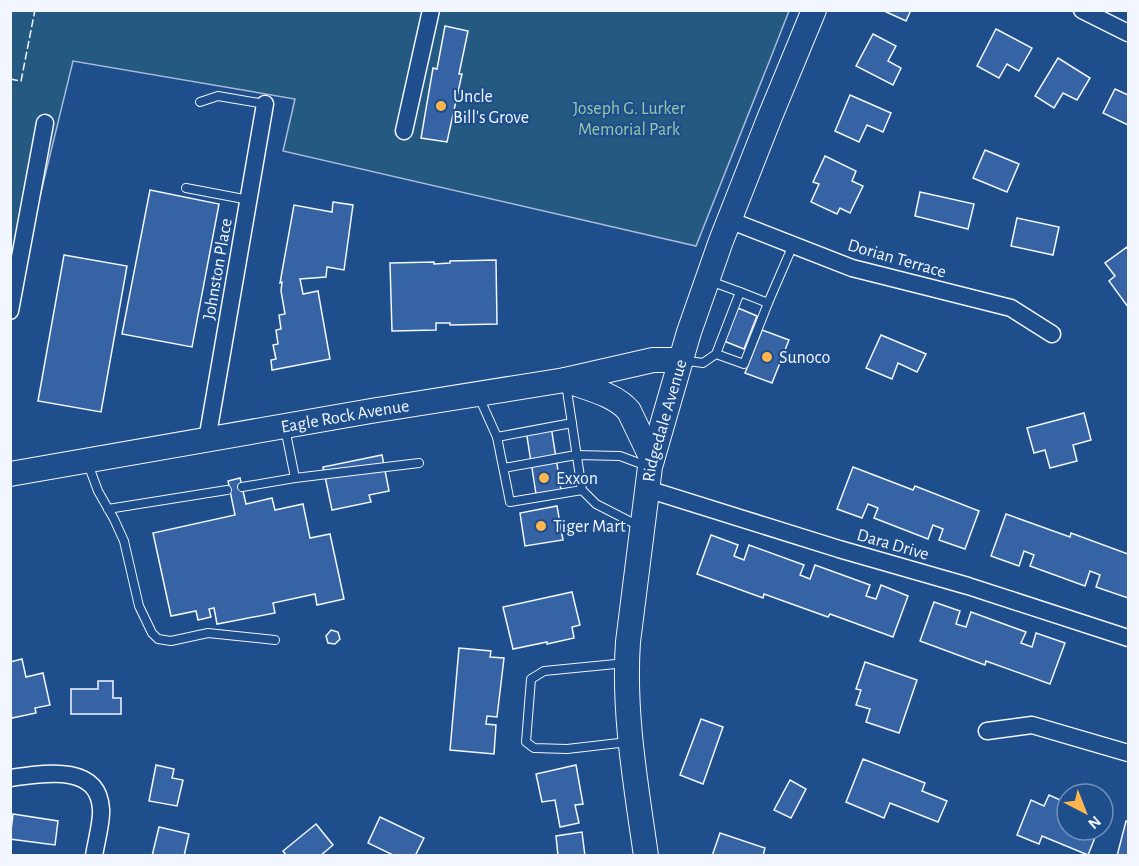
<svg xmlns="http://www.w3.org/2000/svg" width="1139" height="866" viewBox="0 0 1139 866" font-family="'Alegreya Sans',sans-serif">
  <rect width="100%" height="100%" fill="#1f4e8c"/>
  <polygon fill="#245a82" stroke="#a8bbd7" stroke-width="1.5" points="11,11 789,11 771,57 696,246 283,151 295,99 73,61 11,315"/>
  <g fill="#3563a3" stroke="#f2f6ff" stroke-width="1.5">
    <polygon points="882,10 911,10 906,21"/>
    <polygon points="445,26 468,31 459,74 462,74 447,142 421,138 433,68 437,69"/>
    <polygon points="996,29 1032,48 1019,71 1007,64 999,78 977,66"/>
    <polygon points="873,34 896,46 888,61 901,68 893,85 856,66"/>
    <polygon points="1058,58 1090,78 1077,100 1063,93 1054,108 1035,96"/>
    <polygon points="1115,89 1128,95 1128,125 1103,113"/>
    <polygon points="850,95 891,113 883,132 867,125 859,142 835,131"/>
    <polygon points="985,150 1019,164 1007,192 973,178"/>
    <polygon points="825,156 856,171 852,181 863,186 850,213 840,208 837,214 811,202 819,184 813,182"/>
    <polygon points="150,190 219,204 192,347 122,334"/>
    <polygon points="920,192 974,204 968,229 915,216"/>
    <polygon points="333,202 353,205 344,270 327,267 326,277 300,279 303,294 318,291 330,359 272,370 271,360 276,359 273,345 278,344 276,330 281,329 279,315 285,314 281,291 282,282 280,283 294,205 332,212"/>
    <polygon points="1017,218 1059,227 1053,255 1011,246"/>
    <polygon points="1127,247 1128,250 1128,307 1109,281 1115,276 1105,263"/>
    <polygon points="64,255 127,266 101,412 38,401"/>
    <polygon points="496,260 497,324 450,325 450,323 436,323 436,330 392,331 390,263 434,262 434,264 450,263 450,261"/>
    <polygon points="738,308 757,316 744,349 724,341"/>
    <polygon points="762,330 789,340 772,383 745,373"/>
    <polygon points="881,335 926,354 917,372 898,363 892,379 866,368"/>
    <polygon points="1084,413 1091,440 1073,445 1077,461 1050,468 1045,450 1034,453 1027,428"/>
    <polygon points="551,426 561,490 536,494 526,430"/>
    <polygon points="382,455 389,491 369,495 371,502 332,510 323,467"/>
    <polygon points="853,467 913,490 915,486 979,511 965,549 939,540 943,529 933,525 928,539 874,518 878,508 868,504 862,518 837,509"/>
    <polygon points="240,478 246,504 272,498 275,510 303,504 310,538 330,534 344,599 317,605 315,594 273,603 275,613 217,624 214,608 209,609 211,617 198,620 196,611 171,616 153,533 235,515 228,481"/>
    <polygon points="557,506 563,540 525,546 520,513"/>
    <polygon points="1006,514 1070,537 1071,533 1128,554 1128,598 1096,587 1100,575 1090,571 1085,586 1030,566 1034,555 1024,551 1019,566 991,556"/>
    <polygon points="711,535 738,545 734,556 744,560 749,545 804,565 800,575 810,579 815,565 870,585 866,596 876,599 881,585 908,596 893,637 830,614 828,617 764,594 763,598 697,574"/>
    <polygon points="572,592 580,625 572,627 574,638 547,644 547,642 513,649 503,607"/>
    <polygon points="934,602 960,611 956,624 966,627 971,612 1026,632 1021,643 1032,647 1036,633 1065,643 1050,684 986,661 985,665 920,641"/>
    <polygon points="331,630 338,632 340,639 335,644 328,643 326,636"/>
    <polygon points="459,648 491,651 490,657 504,658 497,717 487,716 486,724 496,725 494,754 450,750"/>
    <polygon points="22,659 26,677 43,673 50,705 35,708 36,713 12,718 10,710 10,662"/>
    <polygon points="865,662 917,680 899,733 866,722 870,709 856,705 861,690 856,689"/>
    <polygon points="98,681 113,681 113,698 121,698 121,714 71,714 71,689 98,689"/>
    <polygon points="701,719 723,727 703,784 680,775"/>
    <polygon points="863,759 925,783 922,791 947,801 938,822 890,803 884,818 846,802"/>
    <polygon points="156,765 174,769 172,778 183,780 177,806 149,801"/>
    <polygon points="576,765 583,804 575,805 579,823 560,827 555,800 542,802 536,774"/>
    <polygon points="790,780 806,789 791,818 774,810"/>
    <polygon points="1049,795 1067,803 1067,830 1098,830 1088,855 1042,836 1039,844 1017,835 1031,800 1044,806"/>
    <polygon points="13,814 58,821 55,845 10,839"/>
    <polygon points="380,817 424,838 415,856 395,856 368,843"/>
    <polygon points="1126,821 1128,822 1128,856 1117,856"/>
    <polygon points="316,824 333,845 320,856 287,856 283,851"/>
    <polygon points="159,827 189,834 184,856 152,856"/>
    <polygon points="582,832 585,856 558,856 556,836"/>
    <polygon points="720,833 765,848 763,856 712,856"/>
  </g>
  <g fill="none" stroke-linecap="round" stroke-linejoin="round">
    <defs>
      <g id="lane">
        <polyline points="200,102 218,96 265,104"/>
        <polyline points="186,188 249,200"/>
        <polyline points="710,281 740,292"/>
        <polyline points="768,303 793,245"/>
        <polyline points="681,360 703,363 716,354 744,364 768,303 740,292 716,354"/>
        <polyline points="479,397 497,437 510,502 582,490 566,384"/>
        <polyline points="285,428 295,478 419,463"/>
        <polyline points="497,437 572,423"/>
        <polyline points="88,464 98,491 114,519 124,541 139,606 152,633 158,639 171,641 208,633 275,640"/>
        <polyline points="504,468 576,455 620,456 647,466"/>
        <polyline points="242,487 295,478"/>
        <polyline points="582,490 596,504 639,526"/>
        <polyline points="108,509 227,490"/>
        <polyline points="626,663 544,671 531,679 526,742 534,748 567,749 628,742"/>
      </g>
      <g id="street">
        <polyline points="1082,10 1128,33"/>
        <polyline points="404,131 431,10"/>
        <polyline points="729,220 852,268 1011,308 1052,334"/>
        <polyline points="10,311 45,123"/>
        <polyline points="207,440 265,104"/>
        <polyline points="647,489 839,549 968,586 1128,638"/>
        <polyline points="987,731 1032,725 1128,753"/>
        <path d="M10 778C41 774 98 762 101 809 102 822 96 842 94 856"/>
      </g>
      <g id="secondary">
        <path d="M565 380C586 388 615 394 629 411L652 459"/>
        <path id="s1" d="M10 474 371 411 565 380 653 360H681"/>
        <path id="s2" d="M646 856C636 785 623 713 628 642L650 467 689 332 721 241 769 119 814 10"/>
      </g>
    </defs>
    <use href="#lane" stroke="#f2f6ff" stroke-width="10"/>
    <use href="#street" stroke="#f2f6ff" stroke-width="19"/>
    <use href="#secondary" stroke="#f2f6ff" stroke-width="26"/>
    <use href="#lane" stroke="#1f4e8c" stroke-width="8"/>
    <use href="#street" stroke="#1f4e8c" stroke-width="16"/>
    <use href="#secondary" stroke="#1f4e8c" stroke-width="24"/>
    <polyline stroke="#f2f6ff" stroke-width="1.5" stroke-dasharray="8 3" stroke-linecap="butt" points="10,79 21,81 35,10"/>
  </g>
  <g fill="#ffb74d" stroke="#1f4e8c" stroke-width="2">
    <circle cx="441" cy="106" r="6"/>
    <circle cx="767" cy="357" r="6"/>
    <circle cx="544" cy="478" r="6"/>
    <circle cx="541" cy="526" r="6"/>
  </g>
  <g text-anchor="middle" stroke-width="4.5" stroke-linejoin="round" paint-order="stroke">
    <g font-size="18" fill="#f2f6ff" stroke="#1f4e8c" text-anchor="start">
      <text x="453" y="102">Uncle<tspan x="453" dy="21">Bill's Grove</tspan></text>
      <text x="779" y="363">Sunoco</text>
      <text x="556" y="484">Exxon</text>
      <text x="553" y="532">Tiger Mart</text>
    </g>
    <g font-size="18" fill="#97c8a6" stroke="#1f4e8c">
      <text x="629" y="114">Joseph G. Lurker<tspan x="629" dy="21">Memorial Park</tspan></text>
    </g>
    <g font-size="18" fill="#f2f6ff" stroke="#1f4e8c">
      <text transform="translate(897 258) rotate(16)" y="6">Dorian Terrace</text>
      <text transform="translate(217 269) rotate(-80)" y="6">Johnston Place</text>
      <text dy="6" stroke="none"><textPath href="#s1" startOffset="340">Eagle Rock Avenue</textPath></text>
      <text dy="6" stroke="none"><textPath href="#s2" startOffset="440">Ridgedale Avenue</textPath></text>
      <text transform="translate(893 544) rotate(16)" y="6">Dara Drive</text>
    </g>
  </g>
  <rect width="1139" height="866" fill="none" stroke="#f2f6ff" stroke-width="24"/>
  <g transform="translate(1085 812) rotate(138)"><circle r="28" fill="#1f4e8c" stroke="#7391ba" stroke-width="1.5"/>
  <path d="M0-4.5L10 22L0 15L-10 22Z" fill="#ffb74d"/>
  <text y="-9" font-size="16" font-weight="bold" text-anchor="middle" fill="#f2f6ff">N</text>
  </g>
</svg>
